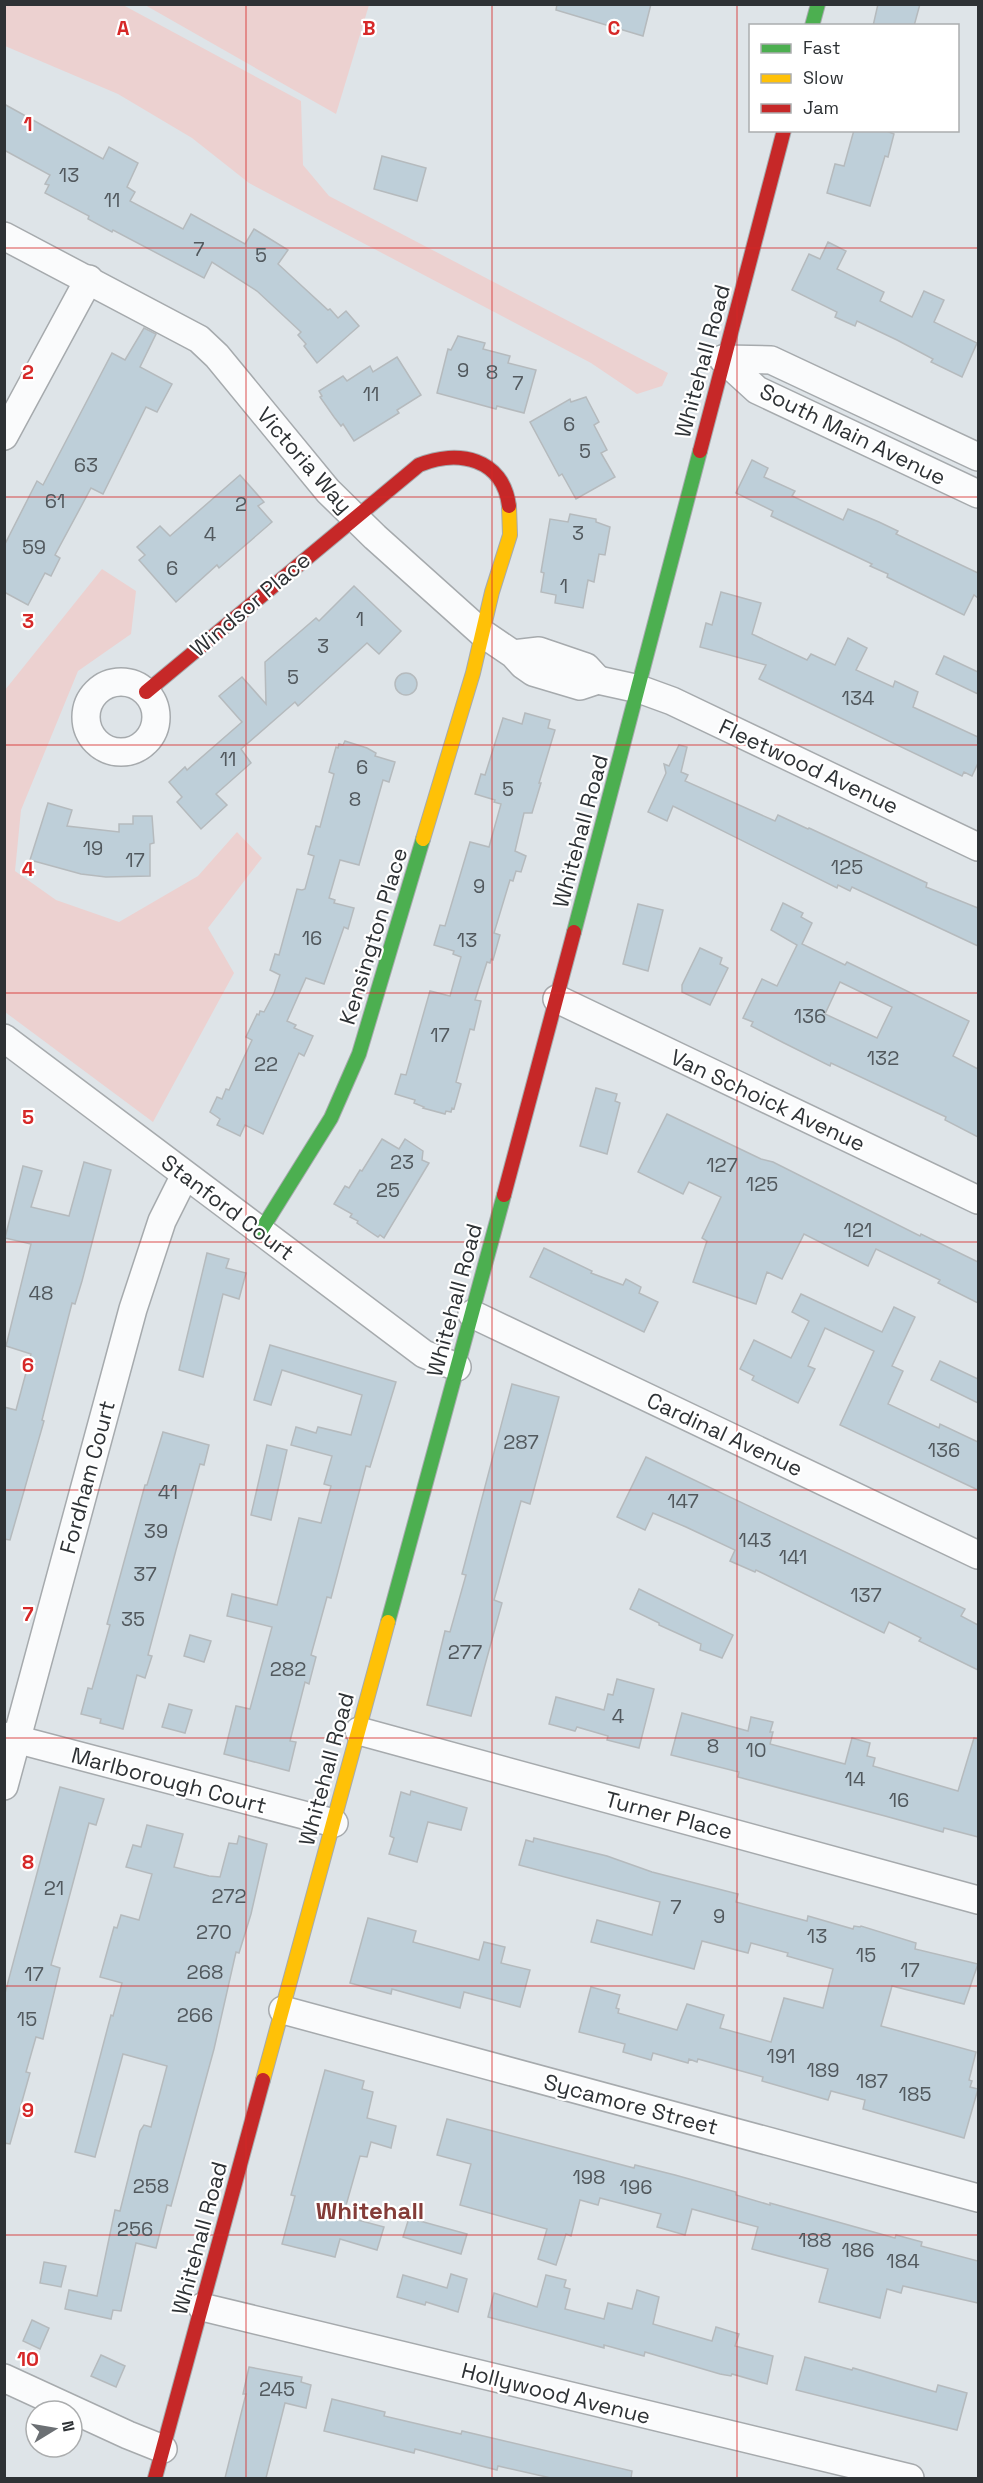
<svg xmlns="http://www.w3.org/2000/svg" width="983" height="2483" viewBox="0 0 983 2483" font-family="'Space Grotesk',sans-serif">
  <rect width="100%" height="100%" fill="#dee4e8"/>
  <g fill="#ecd1d0">
    <polygon points="5,4 123,5 301,101 303,165 329,196 668,373 662,386 637,394 591,363 249,183 192,138 118,94 5,46"/>
    <polygon points="145,5 369,5 336,114"/>
    <polygon points="102,569 136,591 131,634 78,671 21,810 15,871 56,900 119,922 198,876 237,832 262,858 208,928 234,973 153,1122 5,1012 5,690"/>
  </g>
  <g fill="#becfd9" stroke="#b5babd" stroke-width="1.5" fill-rule="evenodd">
    <polygon points="557,4 651,4 643,36 556,10"/>
    <polygon points="878,4 920,4 914,26 873,26"/>
    <polygon points="4,104 103,159 109,147 138,163 127,187 135,192 130,201 183,229 191,214 245,244 254,229 288,250 278,264 328,310 330,309 338,318 346,311 359,326 317,363 304,346 306,344 298,335 301,332 257,291 212,262 204,278 113,230 112,232 88,219 89,216 45,193 49,185 45,184 50,175 4,150"/>
    <polygon points="854,130 884,130 894,134 888,157 885,156 870,206 827,193 835,164 844,166"/>
    <polygon points="382,156 426,168 417,201 374,189"/>
    <polygon points="828,242 846,251 837,269 884,292 880,301 912,317 924,291 944,300 934,322 977,343 962,377 931,362 933,359 897,340 857,321 855,326 835,317 837,312 792,290 809,254 820,259"/>
    <polygon points="144,328 156,334 140,367 172,384 157,412 146,407 103,494 91,488 55,555 60,558 51,576 45,573 28,605 4,592 4,546 37,481 43,485 112,353 125,360"/>
    <polygon points="458,336 485,343 483,349 510,356 508,363 536,370 524,413 497,406 496,409 437,393 448,349 451,350"/>
    <polygon points="397,357 421,395 397,410 399,413 354,441 343,424 341,426 334,417 320,397 322,396 319,391 343,376 347,381 370,366 373,372"/>
    <polygon points="586,397 599,422 594,425 607,450 601,453 615,477 576,499 562,474 559,476 530,422 570,399 571,402"/>
    <polygon points="752,460 768,468 764,477 795,491 792,496 843,520 848,509 879,522 898,531 896,534 978,573 978,598 974,595 964,615 887,577 888,574 870,566 872,564 771,516 773,511 736,493"/>
    <polygon points="240,475 264,502 258,506 272,522 219,568 217,565 176,602 139,560 145,555 137,547 160,526 170,536"/>
    <polygon points="570,514 596,519 596,522 610,527 605,555 599,554 594,582 588,580 583,608 555,603 556,595 541,592 544,573 541,572 550,519 568,522"/>
    <polygon points="354,586 401,631 379,654 367,643 298,706 295,702 241,749 251,763 216,794 227,805 201,829 177,802 182,797 169,782 185,767 187,770 242,722 219,696 242,677 266,704 265,662 316,618 319,621"/>
    <polygon points="721,592 761,603 752,634 807,660 811,654 835,665 848,638 867,648 856,670 893,687 895,681 918,692 913,707 978,737 978,763 972,776 964,772 962,776 759,679 766,665 700,647 706,623 712,625"/>
    <polygon points="944,656 978,672 978,694 936,674"/>
    <circle cx="406" cy="684" r="11"/>
    <polygon points="525,713 550,720 548,728 555,730 539,783 541,783 532,813 524,813 515,851 526,856 521,872 516,871 513,881 510,880 494,933 500,935 493,960 491,959 490,963 487,962 475,1000 481,1001 474,1030 470,1029 456,1082 461,1084 454,1109 452,1108 451,1112 446,1111 445,1114 423,1108 424,1107 414,1103 415,1100 395,1094 401,1074 406,1075 430,991 450,996 461,957 453,954 454,951 434,945 440,925 445,926 470,842 489,847 501,804 494,802 495,800 475,794 481,774 485,775 503,718 522,724"/>
    <polygon points="345,741 367,748 376,753 375,756 395,762 389,782 383,780 359,865 340,860 329,898 335,900 334,903 354,908 348,929 344,927 324,984 306,978 287,1021 296,1025 294,1028 313,1036 304,1056 299,1053 263,1134 245,1125 240,1136 217,1125 220,1119 210,1112 217,1097 222,1099 226,1089 229,1090 252,1040 246,1037 257,1014 259,1015 260,1011 264,1012 274,993 280,975 270,970 275,954 279,955 297,889 302,890 305,889 314,856 308,854 316,826 320,827 334,774 329,772 336,747 338,748 339,744 343,745"/>
    <polygon points="679,745 687,747 681,772 688,775 685,781 775,821 778,815 808,829 809,828 927,883 926,887 978,908 978,946 852,887 850,891 838,885 837,888 673,806 667,821 648,812 666,773 664,764 669,766"/>
    <polygon points="48,803 72,810 67,826 119,832 119,824 133,824 133,816 152,816 154,843 150,844 150,876 106,877 81,874 30,860"/>
    <path d="M783 903 803 913 801 917 812 923 802 944 845 965 847 962 969 1021 953 1056 978 1069V1137L945 1120 946 1117 831 1063 830 1066 784 1043 751 1026 753 1022 743 1018 762 979 777 986 797 945 771 930ZM840 982 892 1007 877 1038 825 1014Z"/>
    <polygon points="638,904 663,910 648,971 623,964"/>
    <polygon points="700,948 722,958 720,964 728,968 710,1005 682,992 682,985"/>
    <polygon points="596,1088 617,1094 615,1101 620,1103 607,1154 580,1146"/>
    <polygon points="667,1114 761,1159 773,1162 920,1236 921,1234 978,1262 978,1303 938,1283 940,1280 876,1249 868,1266 804,1234 782,1279 767,1272 756,1304 693,1282 707,1241 702,1238 721,1197 689,1182 683,1194 638,1172"/>
    <polygon points="382,1139 399,1149 405,1139 423,1151 422,1160 429,1163 384,1238 380,1235 378,1237 357,1223 358,1221 350,1217 352,1214 334,1204 345,1186 349,1188 360,1170 362,1171"/>
    <polygon points="84,1162 111,1170 82,1281 75,1304 72,1303 42,1420 44,1421 10,1540 4,1539 4,1407 16,1410 31,1354 6,1346 31,1244 5,1238 23,1166 42,1171 31,1207 69,1216"/>
    <polygon points="544,1248 592,1271 591,1273 623,1285 626,1279 641,1287 639,1293 658,1302 644,1332 530,1277"/>
    <polygon points="207,1253 229,1259 226,1268 246,1273 239,1299 223,1294 203,1377 179,1370"/>
    <polygon points="801,1294 882,1332 894,1307 915,1317 892,1366 903,1371 888,1404 939,1428 940,1424 978,1442 978,1490 840,1425 874,1351 825,1328 808,1366 815,1369 798,1403 752,1380 754,1376 740,1369 754,1340 791,1358 809,1321 792,1312"/>
    <polygon points="270,1345 396,1382 370,1467 366,1466 331,1598 327,1597 311,1655 316,1657 309,1684 305,1682 290,1741 296,1742 289,1771 224,1754 236,1706 250,1709 272,1627 227,1616 232,1594 277,1605 299,1518 321,1523 331,1486 324,1484 332,1456 291,1445 296,1427 316,1433 318,1427 351,1435 362,1395 282,1370 271,1405 254,1400"/>
    <polygon points="940,1361 978,1379 978,1403 931,1380"/>
    <polygon points="512,1384 559,1397 530,1504 521,1501 507,1552 494,1600 502,1603 471,1716 427,1705 445,1631 450,1632 466,1575 462,1574"/>
    <polygon points="163,1432 209,1445 204,1465 200,1464 176,1550 148,1655 152,1656 145,1678 137,1675 123,1729 100,1723 101,1719 81,1714 88,1688 92,1689 110,1625 107,1624 145,1485 147,1485"/>
    <polygon points="267,1445 287,1450 271,1520 251,1515"/>
    <polygon points="646,1457 965,1609 961,1616 978,1625 978,1670 919,1641 921,1638 889,1622 884,1633 756,1570 755,1572 730,1561 735,1550 686,1527 653,1513 645,1530 617,1517"/>
    <polygon points="639,1589 733,1635 722,1658 700,1650 701,1644 659,1625 659,1623 630,1609"/>
    <polygon points="190,1635 211,1641 204,1662 184,1656"/>
    <polygon points="617,1679 654,1689 639,1748 607,1740 608,1736 577,1727 575,1731 549,1724 556,1697 604,1710 608,1694 613,1695"/>
    <polygon points="169,1704 192,1710 185,1733 162,1727"/>
    <polygon points="682,1713 748,1731 751,1717 773,1722 770,1732 773,1732 770,1744 845,1764 852,1738 870,1743 867,1756 875,1758 873,1766 958,1791 974,1738 978,1739 978,1837 944,1828 943,1832 885,1816 738,1777 739,1772 671,1755"/>
    <polygon points="60,1787 104,1799 96,1825 89,1823 51,1965 60,1968 43,2039 36,2037 26,2072 30,2073 10,2144 4,2143 4,1997"/>
    <polygon points="411,1791 467,1808 461,1830 428,1822 417,1862 389,1854 394,1838 390,1836 401,1792 410,1795"/>
    <polygon points="147,1825 183,1834 174,1867 209,1876 220,1877 229,1843 237,1844 239,1836 267,1844 251,1914 239,1953 236,1952 214,2049 171,2206 167,2205 156,2248 136,2243 121,2311 113,2310 111,2319 65,2309 69,2290 97,2296 115,2210 120,2211 140,2131 144,2125 151,2127 167,2066 123,2054 95,2157 75,2152 111,2015 113,2016 122,1983 100,1977 114,1927 117,1928 121,1915 139,1920 152,1874 126,1867 133,1845 141,1847"/>
    <polygon points="534,1838 607,1856 652,1872 738,1894 736,1902 807,1921 808,1916 853,1929 854,1926 860,1927 861,1926 916,1943 915,1949 978,1964 964,2004 892,1986 881,2026 976,2052 969,2080 972,2081 970,2087 978,2089 964,2138 863,2109 865,2100 831,2091 828,2100 762,2081 763,2077 698,2059 697,2062 689,2059 688,2063 653,2053 651,2060 623,2052 625,2044 579,2032 591,1987 620,1995 616,2008 619,2009 618,2013 677,2030 687,2004 724,2015 720,2028 771,2042 784,1998 823,2008 833,1969 787,1956 788,1953 751,1943 748,1953 702,1941 694,1969 591,1942 597,1920 652,1935 660,1902 519,1865 526,1840 533,1842"/>
    <polygon points="368,1918 416,1931 413,1942 479,1960 484,1942 505,1947 501,1963 530,1970 520,2007 464,1992 460,2008 392,1989 391,1994 350,1983"/>
    <polygon points="325,2070 364,2081 362,2089 373,2092 367,2118 396,2126 391,2148 371,2142 367,2157 360,2156 343,2216 384,2227 377,2250 340,2239 335,2257 282,2244 295,2196 291,2195"/>
    <polygon points="447,2119 634,2168 635,2165 675,2175 736,2192 736,2195 770,2205 770,2203 895,2238 896,2235 922,2242 921,2246 978,2261 978,2303 903,2286 901,2293 887,2289 880,2318 819,2302 828,2269 752,2249 758,2227 692,2209 685,2235 657,2227 661,2214 600,2198 598,2205 580,2200 571,2236 566,2234 556,2265 538,2259 547,2229 460,2205 471,2164 437,2155"/>
    <polygon points="409,2218 467,2234 461,2254 403,2237"/>
    <polygon points="44,2262 66,2266 61,2287 40,2283"/>
    <polygon points="451,2274 467,2279 458,2312 426,2302 425,2305 397,2297 403,2275 447,2288"/>
    <polygon points="546,2275 566,2280 564,2287 570,2289 565,2309 604,2319 608,2303 632,2309 637,2290 659,2297 653,2324 712,2341 716,2327 739,2334 735,2346 773,2356 767,2384 732,2374 731,2376 720,2374 645,2352 644,2356 604,2345 604,2348 488,2317 494,2293 537,2307"/>
    <polygon points="32,2320 49,2328 40,2349 23,2341"/>
    <polygon points="101,2355 125,2366 116,2387 91,2376"/>
    <polygon points="805,2357 852,2370 853,2368 936,2392 938,2385 967,2393 957,2430 796,2390"/>
    <polygon points="249,2367 302,2377 301,2382 311,2385 306,2408 285,2403 266,2478 225,2478 246,2394 243,2394"/>
    <polygon points="332,2399 385,2412 384,2416 461,2434 462,2431 632,2471 631,2478 551,2478 498,2466 497,2470 415,2449 414,2453 324,2431"/>
  </g>
  <g fill="none" stroke-linecap="round" stroke-linejoin="round">
    <defs>
      <g id="street">
        <polyline points="4,236 199,339 217,356 328,491 375,537 482,633 513,654 523,665 533,672 580,686 598,680 586,667 539,651 513,654"/>
        <polyline points="723,359 757,390 978,494"/>
        <polyline points="723,359 771,360 978,457"/>
        <polyline points="4,436 89,279"/>
        <polyline points="598,680 639,689 672,701 978,847"/>
        <circle cx="121" cy="717" r="35"/>
        <polyline points="557,999 978,1200"/>
        <polyline points="4,1038 424,1354 457,1367"/>
        <polyline points="472,1314 978,1555"/>
        <polyline points="359,1731 978,1900"/>
        <polyline points="4,1736 334,1823"/>
        <polyline points="4,1786 133,1309 162,1221 185,1175"/>
        <polyline points="283,2010 978,2198"/>
        <polyline points="202,2307 910,2478"/>
        <polyline points="4,2378 128,2435 163,2449"/>
      </g>
      <g id="fast">
        <polyline points="812,26 818,4"/>
        <polyline points="574,932 700,451"/>
        <polyline points="260,1232 331,1118 359,1054 423,839"/>
        <polyline points="388,1622 504,1195"/>
      </g>
      <g id="slow">
        <polyline points="423,839 473,673 492,592 510,535 509,506"/>
        <polyline points="263,2080 388,1622"/>
      </g>
      <g id="jam">
        <polyline points="700,451 784,130"/>
        <path d="M146 692 419 465C458 449 503 458 509 506"/>
        <polyline points="504,1195 574,932"/>
        <polyline points="155,2478 263,2080"/>
      </g>
    </defs>
    <use href="#street" stroke="#a6aaad" stroke-width="30"/>
    <use href="#fast" stroke="#a6aaad" stroke-width="16"/>
    <use href="#slow" stroke="#a6aaad" stroke-width="16"/>
    <use href="#jam" stroke="#a6aaad" stroke-width="16"/>
    <use href="#street" stroke="#fafbfc" stroke-width="27"/>
    <use href="#fast" stroke="#4caf50" stroke-width="14"/>
    <use href="#slow" stroke="#ffc107" stroke-width="14"/>
    <use href="#jam" stroke="#c62828" stroke-width="14"/>
  </g>
  <path fill="none" stroke="#d62828" stroke-width="1.5" stroke-opacity="0.55" d="M246 4V2478M492 4V2478M737 4V2478M4 248H978M4 497H978M4 745H978M4 993H978M4 1242H978M4 1490H978M4 1738H978M4 1986H978M4 2235H978"/>
  <g text-anchor="middle" stroke-width="4.5" stroke-linejoin="round" paint-order="stroke">
    <g font-size="20" fill="#52595e">
      <text x="69" y="182">13</text>
      <text x="112" y="207">11</text>
      <text x="199" y="256">7</text>
      <text x="261" y="262">5</text>
      <text x="463" y="377">9</text>
      <text x="492" y="379">8</text>
      <text x="518" y="390">7</text>
      <text x="371" y="401">11</text>
      <text x="569" y="431">6</text>
      <text x="585" y="458">5</text>
      <text x="86" y="472">63</text>
      <text x="55" y="508">61</text>
      <text x="241" y="511">2</text>
      <text x="578" y="540">3</text>
      <text x="210" y="541">4</text>
      <text x="34" y="554">59</text>
      <text x="172" y="575">6</text>
      <text x="564" y="593">1</text>
      <text x="360" y="626">1</text>
      <text x="323" y="653">3</text>
      <text x="293" y="684">5</text>
      <text x="858" y="705">134</text>
      <text x="228" y="766">11</text>
      <text x="362" y="774">6</text>
      <text x="508" y="796">5</text>
      <text x="355" y="806">8</text>
      <text x="93" y="855">19</text>
      <text x="135" y="867">17</text>
      <text x="847" y="874">125</text>
      <text x="479" y="893">9</text>
      <text x="312" y="945">16</text>
      <text x="467" y="947">13</text>
      <text x="810" y="1023">136</text>
      <text x="440" y="1042">17</text>
      <text x="883" y="1065">132</text>
      <text x="266" y="1071">22</text>
      <text x="402" y="1169">23</text>
      <text x="722" y="1172">127</text>
      <text x="762" y="1191">125</text>
      <text x="388" y="1197">25</text>
      <text x="858" y="1237">121</text>
      <text x="41" y="1300">48</text>
      <text x="521" y="1449">287</text>
      <text x="944" y="1457">136</text>
      <text x="168" y="1499">41</text>
      <text x="683" y="1508">147</text>
      <text x="156" y="1538">39</text>
      <text x="755" y="1547">143</text>
      <text x="793" y="1564">141</text>
      <text x="145" y="1581">37</text>
      <text x="866" y="1602">137</text>
      <text x="133" y="1626">35</text>
      <text x="465" y="1659">277</text>
      <text x="288" y="1676">282</text>
      <text x="618" y="1723">4</text>
      <text x="713" y="1753">8</text>
      <text x="756" y="1757">10</text>
      <text x="855" y="1786">14</text>
      <text x="899" y="1807">16</text>
      <text x="54" y="1895">21</text>
      <text x="229" y="1903">272</text>
      <text x="676" y="1914">7</text>
      <text x="719" y="1923">9</text>
      <text x="214" y="1939">270</text>
      <text x="817" y="1943">13</text>
      <text x="866" y="1962">15</text>
      <text x="910" y="1977">17</text>
      <text x="205" y="1979">268</text>
      <text x="34" y="1981">17</text>
      <text x="195" y="2022">266</text>
      <text x="27" y="2026">15</text>
      <text x="781" y="2063">191</text>
      <text x="823" y="2077">189</text>
      <text x="872" y="2088">187</text>
      <text x="915" y="2101">185</text>
      <text x="589" y="2184">198</text>
      <text x="151" y="2193">258</text>
      <text x="636" y="2194">196</text>
      <text x="135" y="2236">256</text>
      <text x="815" y="2247">188</text>
      <text x="858" y="2257">186</text>
      <text x="903" y="2268">184</text>
      <text x="277" y="2396">245</text>
    </g>
    <g font-size="22" fill="#2e3235" stroke="#fff">
      <text transform="translate(702 361) rotate(-75)" y="8">Whitehall Road</text>
      <text transform="translate(853 434) rotate(26)" y="8">South Main Avenue</text>
      <text transform="translate(305 460) rotate(49)" y="8">Victoria Way</text>
      <text transform="translate(250 604) rotate(-40)" y="8">Windsor Place</text>
      <text transform="translate(809 766) rotate(25)" y="8">Fleetwood Avenue</text>
      <text transform="translate(580 831) rotate(-75)" y="8">Whitehall Road</text>
      <text transform="translate(373 936) rotate(-73)" y="8">Kensington Place</text>
      <text transform="translate(768 1100) rotate(25)" y="8">Van Schoick Avenue</text>
      <text transform="translate(228 1207) rotate(37)" y="8">Stanford Court</text>
      <text transform="translate(454 1300) rotate(-75)" y="8">Whitehall Road</text>
      <text transform="translate(725 1434) rotate(25)" y="8">Cardinal Avenue</text>
      <text transform="translate(87 1477) rotate(-75)" y="8">Fordham Court</text>
      <text transform="translate(326 1769) rotate(-75)" y="8">Whitehall Road</text>
      <text transform="translate(169 1780) rotate(15)" y="8">Marlborough Court</text>
      <text transform="translate(669 1815) rotate(15)" y="8">Turner Place</text>
      <text transform="translate(631 2104) rotate(15)" y="8">Sycamore Street</text>
      <text transform="translate(199 2238) rotate(-75)" y="8">Whitehall Road</text>
      <text transform="translate(556 2393) rotate(14)" y="8">Hollywood Avenue</text>
    </g>
    <g font-size="24" font-weight="bold" fill="#843c38" stroke="#fff">
      <text x="370" y="2219">Whitehall</text>
    </g>
  </g>
  <g font-size="20" text-anchor="middle" font-weight="bold" fill="#d62828" stroke="#fff" stroke-width="4.5" stroke-linejoin="round" paint-order="stroke">
    <text x="123" y="35">A</text>
    <text x="369" y="35">B</text>
    <text x="614" y="35">C</text>
    <text x="28" y="131">1</text>
    <text x="28" y="379">2</text>
    <text x="28" y="628">3</text>
    <text x="28" y="876">4</text>
    <text x="28" y="1124">5</text>
    <text x="28" y="1372">6</text>
    <text x="28" y="1621">7</text>
    <text x="28" y="1869">8</text>
    <text x="28" y="2117">9</text>
    <text x="28" y="2366">10</text>
  </g>
  <rect width="983" height="2483" fill="none" stroke="#2e3235" stroke-width="12"/>
  <rect x="749" y="24" width="210" height="108" fill="#ffffff" stroke="#abadae" stroke-width="1.5"/>
  <rect x="761" y="44" width="30" height="9" fill="#4caf50" stroke="#abadae" stroke-width="1.5"/>
  <text x="803" y="54" font-size="18" fill="#2e3235">Fast</text>
  <rect x="761" y="74" width="30" height="9" fill="#ffc107" stroke="#abadae" stroke-width="1.5"/>
  <text x="803" y="84" font-size="18" fill="#2e3235">Slow</text>
  <rect x="761" y="104" width="30" height="9" fill="#c62828" stroke="#abadae" stroke-width="1.5"/>
  <text x="803" y="114" font-size="18" fill="#2e3235">Jam</text>
  <g transform="translate(54 2429) rotate(79)"><circle r="28" fill="#ffffff" stroke="#abadae" stroke-width="1.5"/>
  <path d="M0-4.5L10 22L0 15L-10 22Z" fill="#6c7074"/>
  <text y="-9" font-size="16" font-weight="bold" text-anchor="middle" fill="#2e3235">N</text>
  </g>
</svg>
